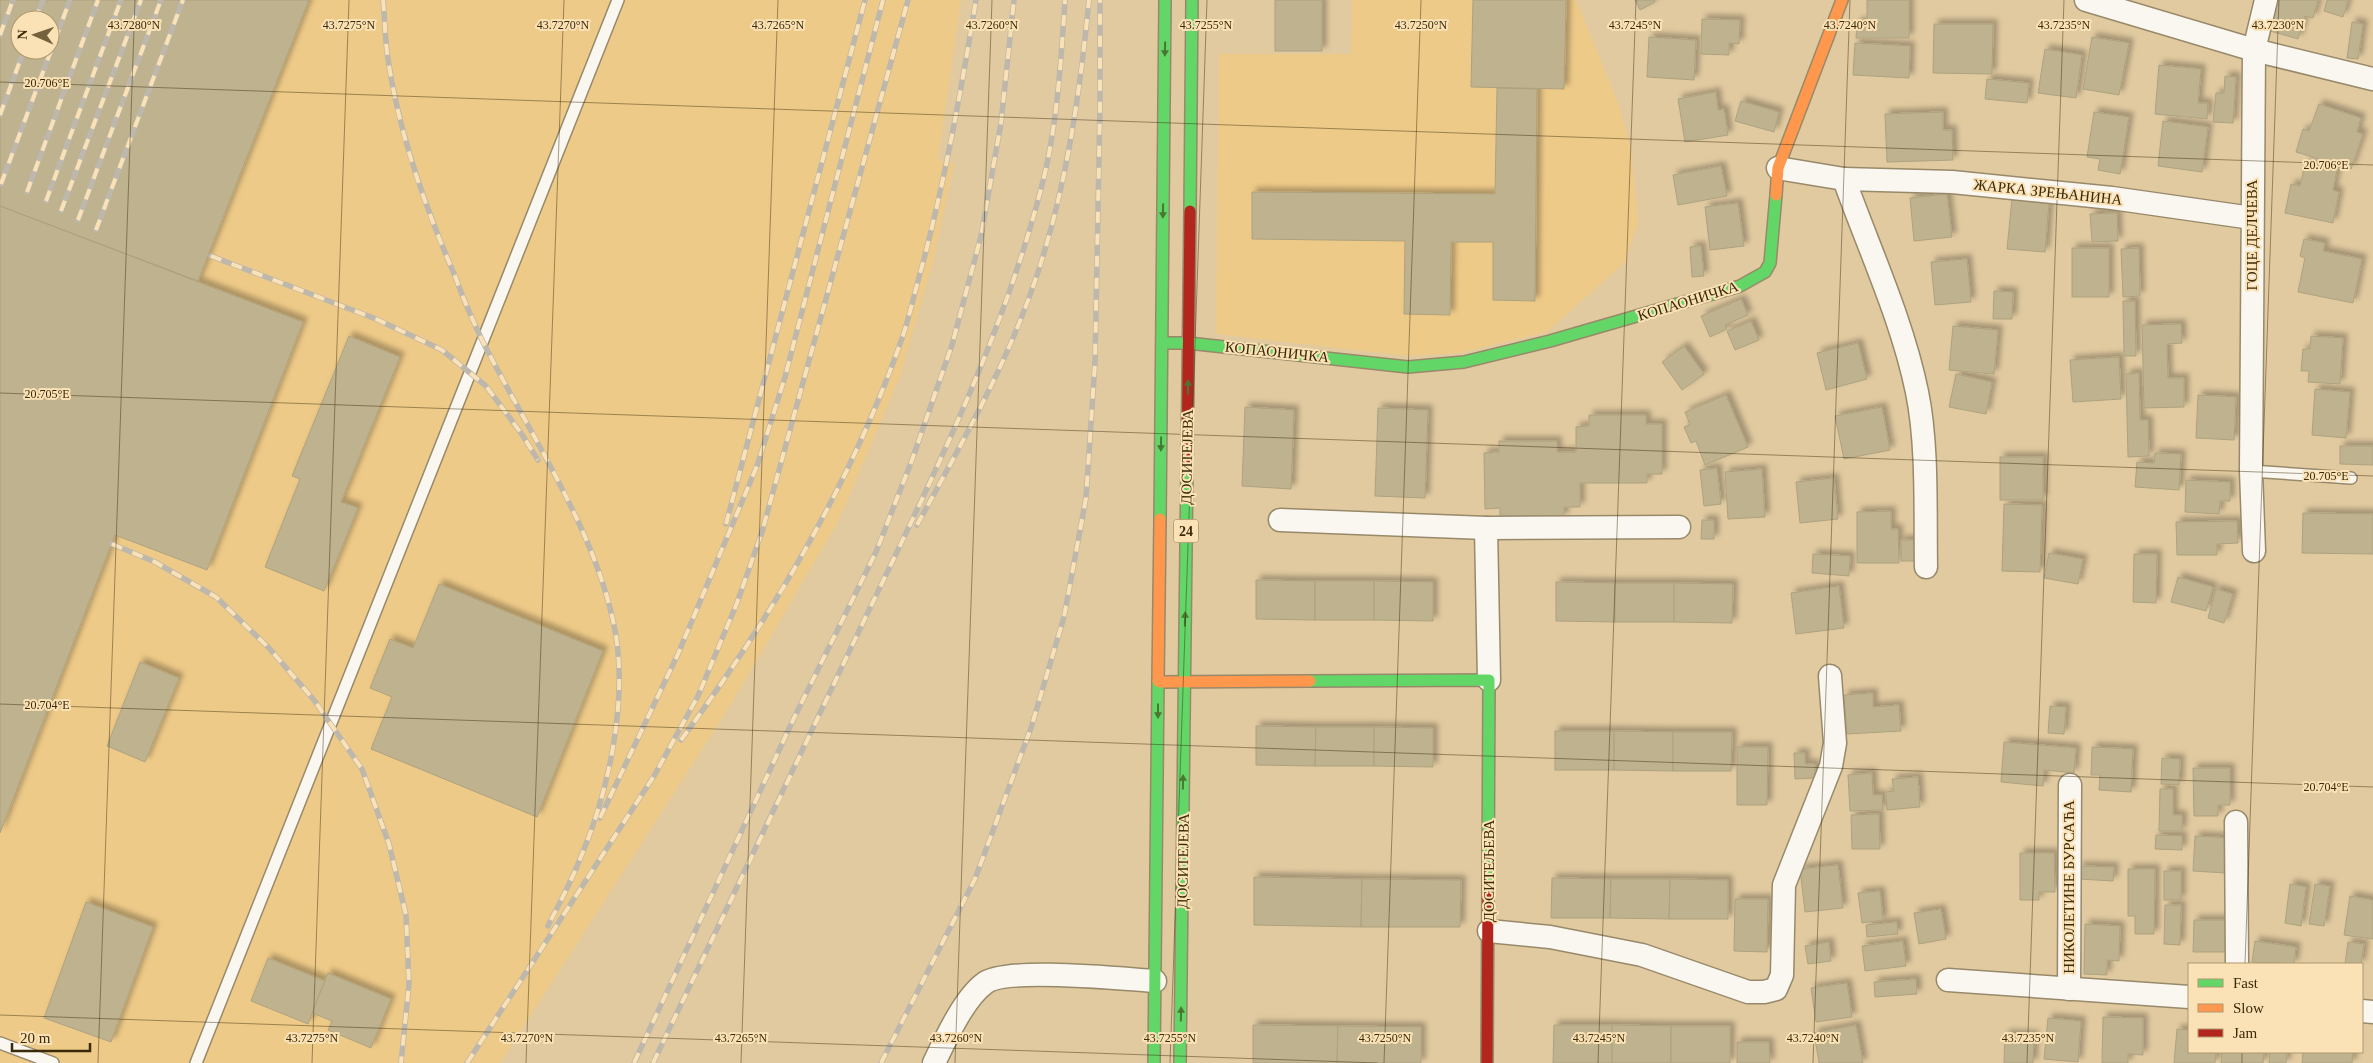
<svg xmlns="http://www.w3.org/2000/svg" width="2373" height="1063" viewBox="0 0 2373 1063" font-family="'Times New Roman',serif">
  <defs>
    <filter id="shadow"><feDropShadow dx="4.5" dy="-4.5" stdDeviation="2.5" flood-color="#0004"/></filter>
  </defs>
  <rect width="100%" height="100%" fill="#e1caa0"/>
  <g fill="#eeca88" fill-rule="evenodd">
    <path d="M0 0H961L938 160 954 164 933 261 900 376 838 522 728 709 500 1063H0ZM20 20H50V50H20Z"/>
    <polygon points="1352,0 1576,0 1619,106 1631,150 1638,223 1625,262 1547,332 1460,353 1407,356 1216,334 1219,54 1351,54"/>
  </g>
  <g fill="#beb28f" stroke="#aea27f" fill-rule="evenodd" filter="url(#shadow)">
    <path d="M0 0H309L198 281 0 206ZM20 20H50V50H20Z"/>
    <rect x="1275" y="0" width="47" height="51"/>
    <polygon points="1473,0 1566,0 1564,89 1471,87"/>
    <polygon points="1635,0 1654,0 1655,2 1640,10"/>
    <polygon points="1867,0 1909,0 1909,38 1856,38 1857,22 1867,22"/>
    <polygon points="2278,0 2318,0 2313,18 2305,16 2298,39 2270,31"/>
    <polygon points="2327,0 2348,0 2343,17 2324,11"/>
    <polygon points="1702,19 1740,20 1739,44 1729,43 1729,55 1701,54"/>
    <polygon points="2352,22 2363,24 2358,59 2347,58"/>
    <polygon points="1934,24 1993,24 1992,74 1933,73"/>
    <polygon points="1649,37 1696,40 1694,80 1647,77"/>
    <polygon points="2092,37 2129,43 2119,95 2083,89"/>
    <polygon points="1855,43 1910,46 1909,78 1853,75"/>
    <polygon points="2045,49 2082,55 2076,98 2038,93"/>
    <polygon points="2159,65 2201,69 2198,103 2208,103 2207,119 2155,114"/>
    <polygon points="2225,76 2236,77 2233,123 2213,122 2216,93 2224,93"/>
    <polygon points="1987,79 2029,83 2027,103 1985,99"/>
    <polygon points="1497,88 1537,89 1535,301 1493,300 1493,242 1451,242 1450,315 1404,314 1405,241 1252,239 1252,192 1495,194"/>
    <polygon points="1716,92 1718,110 1724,109 1728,135 1685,142 1678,99"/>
    <polygon points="1741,101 1779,112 1774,132 1735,121"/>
    <polygon points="2319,104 2361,118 2357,132 2363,134 2351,169 2296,152 2303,129 2309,131"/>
    <polygon points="1943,112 1943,130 1952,130 1953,160 1887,162 1885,114"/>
    <polygon points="2094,112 2129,117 2120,174 2098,170 2100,159 2087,157"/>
    <polygon points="2163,121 2208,127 2202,172 2158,166"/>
    <polygon points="2305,163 2337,170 2333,190 2339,192 2333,223 2285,213 2291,184 2300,186"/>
    <polygon points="1721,166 1727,196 1678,205 1673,175"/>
    <polygon points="1947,194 1952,237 1914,241 1910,198"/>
    <polygon points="2012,199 2049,202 2045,252 2007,249"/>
    <polygon points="1738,203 1744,246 1710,250 1705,207"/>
    <polygon points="0,206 303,322 207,570 115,535 0,833"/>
    <polygon points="2117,213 2118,241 2092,242 2090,214"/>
    <polygon points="2304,239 2325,243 2323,251 2362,259 2353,303 2298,292 2305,258 2300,256"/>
    <polygon points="1701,246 1704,276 1692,277 1690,247"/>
    <rect x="2072" y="248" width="37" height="49"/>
    <polygon points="2139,248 2140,296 2123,297 2121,249"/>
    <polygon points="1967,259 1971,302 1935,305 1931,262"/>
    <polygon points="1994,291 2013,292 2012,319 1993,319"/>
    <polygon points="1741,299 1748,315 1725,325 1727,329 1710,337 1701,316"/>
    <polygon points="2123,301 2135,301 2136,356 2124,356"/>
    <polygon points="1751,321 1759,340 1735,350 1727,331"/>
    <polygon points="2181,324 2182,343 2167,344 2168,378 2184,378 2184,407 2144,408 2142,325"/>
    <polygon points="1953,326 1998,330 1994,374 1949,370"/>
    <polygon points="349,336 400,357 341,502 358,508 324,591 265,567 300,479 292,476"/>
    <polygon points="2311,336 2343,338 2340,384 2308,382 2309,371 2301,371 2303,349 2310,349"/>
    <polygon points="1858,343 1867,379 1826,390 1817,353"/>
    <polygon points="1684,346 1704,374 1682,390 1662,362"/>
    <polygon points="2119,357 2121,399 2073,402 2070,360"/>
    <polygon points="2139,373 2140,420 2148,420 2149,456 2128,457 2126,374"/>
    <polygon points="1956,374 1992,382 1986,414 1949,407"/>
    <polygon points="2315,389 2350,392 2346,438 2312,435"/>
    <polygon points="1726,395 1748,447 1705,465 1696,441 1691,443 1684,427 1690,425 1685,412"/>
    <polygon points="2198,395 2236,397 2234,440 2196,438"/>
    <polygon points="1245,407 1294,410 1291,489 1242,486"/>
    <polygon points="1882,407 1890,450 1844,459 1835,416"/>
    <polygon points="1378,408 1428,410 1425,498 1375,496"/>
    <polygon points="1589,415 1646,415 1646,424 1662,424 1662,474 1647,474 1647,483 1580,483 1580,507 1564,507 1564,517 1500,517 1500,508 1485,509 1484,453 1499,452 1499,441 1557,441 1557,452 1576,452 1576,427 1589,426"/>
    <polygon points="2340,446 2373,446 2373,465 2340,464"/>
    <polygon points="2155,453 2181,454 2179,490 2135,487 2137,462 2154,463"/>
    <rect x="2000" y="457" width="43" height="43"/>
    <polygon points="1717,468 1721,504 1704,506 1700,470"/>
    <polygon points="1762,469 1765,517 1728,519 1725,472"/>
    <polygon points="1834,478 1838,519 1800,523 1796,482"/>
    <polygon points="2186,480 2230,482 2230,501 2220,501 2219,514 2185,512"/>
    <polygon points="2004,504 2042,505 2040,572 2002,571"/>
    <polygon points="1891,511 1891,529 1898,529 1899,563 1857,563 1857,512"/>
    <polygon points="2303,513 2373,514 2373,554 2302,553"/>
    <polygon points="1702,520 1714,520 1714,539 1701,539"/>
    <polygon points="2237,521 2238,543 2217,544 2217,555 2177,555 2176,522"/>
    <rect x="1901" y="540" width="15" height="21"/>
    <polygon points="2049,553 2083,559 2078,584 2044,578"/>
    <polygon points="1813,554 1850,556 1849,576 1812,573"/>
    <polygon points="2134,554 2157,554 2156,603 2133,602"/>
    <polygon points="2178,577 2213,587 2206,611 2171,602"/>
    <polygon points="1256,580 1315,581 1315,620 1256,619"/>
    <rect x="1315" y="581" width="59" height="39"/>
    <polygon points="1374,581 1433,582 1433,621 1374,620"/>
    <polygon points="1556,582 1615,583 1615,622 1556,621"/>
    <rect x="1615" y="583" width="59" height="39"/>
    <polygon points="1674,583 1733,584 1732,623 1674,622"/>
    <polygon points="439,584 603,651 537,817 371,749 392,697 370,688 390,639 413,648"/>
    <polygon points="1839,586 1844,628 1796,634 1791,593"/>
    <polygon points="2216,589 2233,594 2224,623 2208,618"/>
    <polygon points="140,662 179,678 145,762 107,746"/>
    <polygon points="1873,693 1873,707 1899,705 1901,731 1847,734 1844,695"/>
    <polygon points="2050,706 2066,707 2064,734 2048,733"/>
    <polygon points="1256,726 1316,727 1315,766 1256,765"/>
    <polygon points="1316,727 1374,727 1374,766 1315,766"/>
    <polygon points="1374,727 1433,728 1433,767 1374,766"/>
    <rect x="1555" y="731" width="59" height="39"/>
    <polygon points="1614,731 1673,732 1673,771 1614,770"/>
    <polygon points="1673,732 1732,732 1731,771 1673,771"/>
    <polygon points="2004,742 2076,748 2074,773 2044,770 2043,786 2001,782"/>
    <polygon points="1737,747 1768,747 1767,805 1737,805"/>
    <polygon points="2092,747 2133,749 2131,792 2099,790 2100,775 2091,775"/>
    <polygon points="1794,753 1805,753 1805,764 1815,764 1815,778 1795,779"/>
    <polygon points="2162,758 2180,759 2179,785 2161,784"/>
    <polygon points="2193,768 2230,768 2230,805 2218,805 2218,816 2194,816"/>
    <polygon points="1872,773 1873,795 1882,795 1883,810 1850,811 1848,775"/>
    <polygon points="1918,777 1920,807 1887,810 1886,792 1894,791 1892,779"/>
    <polygon points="2160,789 2173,789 2173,815 2182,815 2182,831 2159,831"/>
    <polygon points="1879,814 1880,849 1852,849 1851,815"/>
    <polygon points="2156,835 2182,836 2182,850 2155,849"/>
    <polygon points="2195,836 2229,838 2226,873 2193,871"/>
    <polygon points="2020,853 2054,853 2055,892 2039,892 2039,900 2020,900"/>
    <polygon points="1838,865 1843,908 1805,912 1800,869"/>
    <polygon points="2079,866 2114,867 2113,881 2079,879"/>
    <polygon points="2128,869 2155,869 2154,934 2135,934 2135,916 2128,916"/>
    <rect x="2164" y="871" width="17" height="29"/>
    <polygon points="1254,877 1362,879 1361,927 1254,925"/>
    <polygon points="1552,878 1611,879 1610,918 1551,918"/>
    <polygon points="1362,879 1461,880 1460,927 1361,927"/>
    <polygon points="1611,879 1670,879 1669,919 1610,918"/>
    <polygon points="1670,879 1728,880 1728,919 1669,919"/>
    <polygon points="2290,884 2306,887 2301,926 2285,923"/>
    <polygon points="2315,884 2330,886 2324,926 2309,924"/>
    <polygon points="1880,891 1883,920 1862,923 1858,893"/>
    <polygon points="2350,896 2373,900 2373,939 2344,935"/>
    <polygon points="1735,899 1768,899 1767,952 1734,951"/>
    <polygon points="86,902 153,927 111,1042 44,1018"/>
    <polygon points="2165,905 2181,905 2180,945 2164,944"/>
    <polygon points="1941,909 1946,939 1919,944 1914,913"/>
    <polygon points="2194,920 2228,920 2228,952 2193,952"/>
    <polygon points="1897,922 1898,934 1867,937 1866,925"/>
    <polygon points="2085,924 2120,926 2119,961 2107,960 2107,975 2084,974"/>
    <polygon points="1903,941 1906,966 1865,971 1862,946"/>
    <polygon points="2255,941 2296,947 2294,964 2252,962"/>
    <polygon points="1829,942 1831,961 1808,964 1805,946"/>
    <polygon points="2348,942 2364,944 2361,964 2345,964"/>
    <polygon points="268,958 325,981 308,1024 251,1001"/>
    <polygon points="328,973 391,999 371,1048 328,1030 332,1021 312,1013"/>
    <polygon points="1916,979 1917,994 1875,997 1874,982"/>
    <polygon points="1847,983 1852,1017 1816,1022 1811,988"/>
    <polygon points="2103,1017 2143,1018 2143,1055 2128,1054 2128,1063 2102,1063"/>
    <polygon points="2048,1018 2081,1021 2078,1062 2044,1059"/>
    <polygon points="1253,1025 1338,1026 1337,1063 1253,1063"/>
    <polygon points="1554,1025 1612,1025 1612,1063 1553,1063"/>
    <polygon points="1612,1025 1671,1026 1671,1063 1612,1063"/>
    <polygon points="1856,1025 1863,1063 1819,1063 1814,1033"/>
    <polygon points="1338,1026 1421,1027 1421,1063 1337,1063"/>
    <rect x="1671" y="1026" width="59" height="37"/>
    <polygon points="2177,1029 2189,1030 2189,1052 2216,1052 2215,1063 2174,1063"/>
    <polygon points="2005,1034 2034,1035 2033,1063 2004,1063"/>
    <polygon points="1737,1042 1769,1042 1770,1063 1737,1063"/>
    <polygon points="2222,1052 2264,1052 2263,1063 2221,1063"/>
    <polygon points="2270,1052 2287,1052 2286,1063 2269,1063"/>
    <polygon points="2303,1052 2353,1052 2352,1063 2302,1063"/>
  </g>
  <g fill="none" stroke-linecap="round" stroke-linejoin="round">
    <defs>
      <g id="lane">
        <polyline points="2251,471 2351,478"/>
        <polyline points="0,1043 53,1063"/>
        <polyline points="196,1063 618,0"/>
      </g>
      <g id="street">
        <polyline points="2086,0 2254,50 2373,79"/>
        <path d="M1778 168 1844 179C1869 249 1902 319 1917 392 1928 445 1925 513 1926 567"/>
        <polyline points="1844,179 1952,182 2112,198 2252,218"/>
        <polyline points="1280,520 1486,528 1679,527"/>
        <polyline points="1486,528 1489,680"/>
        <polyline points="2254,551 2251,471 2254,50 2266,0"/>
        <polyline points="2236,822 2237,964"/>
        <polyline points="1489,931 1550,937 1642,955 1748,992 1764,992 1776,989 1782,975 1784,885 1831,766 1835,743 1830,676"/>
        <polyline points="1948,980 2189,997"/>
        <polyline points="2069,989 2070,785"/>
        <polyline points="2362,1011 2373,1012"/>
        <path d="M934 1063C945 1040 964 998 985 983 1006 967 1123 979 1155 981"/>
      </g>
      <g id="fast">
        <polyline points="1190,211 1192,0"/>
        <polyline points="1165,343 1188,343 1408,367 1464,362 1550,341 1740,286 1765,272 1770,263 1776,195"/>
        <polyline points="1160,519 1165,0"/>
        <polyline points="1310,681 1489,680 1488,887"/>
        <polyline points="1154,1063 1158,681"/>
        <polyline points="1180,1063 1187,462"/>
      </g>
      <g id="slow">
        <polyline points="1776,195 1778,168 1842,0"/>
        <polyline points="1158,681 1160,519"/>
        <polyline points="1160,682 1310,681"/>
      </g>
      <g id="jam">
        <polyline points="1187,462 1190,211"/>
        <polyline points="1487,1063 1488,887"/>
      </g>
    </defs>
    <use href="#lane" stroke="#98896a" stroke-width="14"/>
    <use href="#street" stroke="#98896a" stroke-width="25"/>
    <use href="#fast" stroke="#98896a" stroke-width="14"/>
    <use href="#slow" stroke="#98896a" stroke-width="14"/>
    <use href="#jam" stroke="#98896a" stroke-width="14"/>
    <use href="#lane" stroke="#faf7f1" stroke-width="11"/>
    <use href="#street" stroke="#faf7f1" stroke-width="22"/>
    <use href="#fast" stroke="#63d668" stroke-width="11"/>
    <use href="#slow" stroke="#ff974d" stroke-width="11"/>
    <use href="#jam" stroke="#b3261e" stroke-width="11"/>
    <defs>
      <g id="rail">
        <path d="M383 0C385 20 385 40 388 59 399 134 425 207 455 276 463 298 472 319 482 340 528 432 599 534 616 636 627 706 608 794 580 859 571 882 559 904 548 926"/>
        <polyline points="35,20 43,0"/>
        <polyline points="0,35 13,0"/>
        <polyline points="0,115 24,50"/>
        <polyline points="1,184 70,0"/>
        <polyline points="27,192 98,0"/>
        <polyline points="46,201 121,0"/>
        <polyline points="61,211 141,0"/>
        <polyline points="78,220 161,0"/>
        <polyline points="96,230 183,0"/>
        <polyline points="211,256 376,319 442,350 486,386 521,433 538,460"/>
        <polyline points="726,524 865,0"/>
        <path d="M917 525C962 443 1009 361 1038 272 1067 184 1080 92 1089 0"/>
        <polyline points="112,544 155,562 216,597 269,648 314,700 362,769 389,844 406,915 409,984 401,1063"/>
        <path d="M681 740C771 618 849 487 900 344 909 320 914 294 921 270 945 181 961 91 976 0"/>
        <polyline points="600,818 678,654 757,466 785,377 883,0"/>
        <polyline points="467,1063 654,776 698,696 737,603 762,532 908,0"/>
        <polyline points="634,1063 794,718 876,552 912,460 952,345 981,236 1001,123 1014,0"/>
        <path d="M653 1063C722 919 791 775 859 631 928 487 1001 343 1041 189 1057 129 1061 62 1065 0"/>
        <polyline points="881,1063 975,879 1031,728 1064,617 1086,498 1095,363 1100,107 1100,0"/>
      </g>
    </defs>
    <use href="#rail" stroke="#bdb7ac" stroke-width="5.5"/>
    <use href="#rail" stroke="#fbe2b6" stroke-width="4" stroke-dasharray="11" stroke-linecap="butt"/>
  </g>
  <defs><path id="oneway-solid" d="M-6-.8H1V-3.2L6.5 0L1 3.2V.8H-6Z" transform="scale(1.25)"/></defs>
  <g fill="#4c7733">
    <use href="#oneway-solid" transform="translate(1165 49) rotate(91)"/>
    <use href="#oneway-solid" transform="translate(1163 211) rotate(91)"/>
    <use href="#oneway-solid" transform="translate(1188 387) rotate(-89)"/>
    <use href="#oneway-solid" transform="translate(1161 444) rotate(91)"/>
    <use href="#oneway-solid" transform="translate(1185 619) rotate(-89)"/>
    <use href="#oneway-solid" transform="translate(1158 711) rotate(90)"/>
    <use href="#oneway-solid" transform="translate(1183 782) rotate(-89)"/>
    <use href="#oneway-solid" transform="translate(1181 1014) rotate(-89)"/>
  </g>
  <path fill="none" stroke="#3a2a08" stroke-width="1" stroke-opacity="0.45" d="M0 82 2373 165M0 393 2373 476M0 704 2373 787M2245 964 2279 0M0 1015 1378 1063M98 1063 135 0M312 1063 349 0M526 1063 564 0M741 1063 778 0M955 1063 992 0M1170 1063 1207 0M1384 1063 1421 0M1598 1063 1636 0M1813 1063 1850 0M2027 1063 2064 0M2242 1063V1052"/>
  <g text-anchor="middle" stroke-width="4" stroke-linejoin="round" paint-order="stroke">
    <rect fill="#fbe2b6" stroke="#74613c" stroke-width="1" x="1173.5" y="519.5" width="25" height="23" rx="4"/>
    <g font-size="14" font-weight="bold" fill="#3a2a08">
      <text x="1186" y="536">24</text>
    </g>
    <g font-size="15" fill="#3a2a08" stroke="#fbe2b6">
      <text transform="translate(2048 192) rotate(6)" y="5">ЖАРКА ЗРЕЊАНИНА</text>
      <text transform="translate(2252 235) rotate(-90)" y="5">ГОЦЕ ДЕЛЧЕВА</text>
      <text transform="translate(1688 301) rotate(-17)" y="5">КОПАОНИЧКА</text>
      <text transform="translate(1277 352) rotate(6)" y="5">КОПАОНИЧКА</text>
      <text transform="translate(1187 457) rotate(-89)" y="5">ДОСИТЕЈЕВА</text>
      <text transform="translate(1183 861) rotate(-89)" y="5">ДОСИТЕЈЕВА</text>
      <text transform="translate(1489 871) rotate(-90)" y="5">ДОСИТЕЉЕВА</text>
      <text transform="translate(2069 887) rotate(-90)" y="5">НИКОЛЕТИНЕ БУРСАЋА</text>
    </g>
  </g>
  <g font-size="12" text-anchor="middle" fill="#3a2a08" stroke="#fbe2b6" stroke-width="4" stroke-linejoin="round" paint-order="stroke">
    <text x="134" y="29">43.7280°N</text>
    <text x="349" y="29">43.7275°N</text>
    <text x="563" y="29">43.7270°N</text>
    <text x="778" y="29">43.7265°N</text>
    <text x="992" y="29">43.7260°N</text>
    <text x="1206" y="29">43.7255°N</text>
    <text x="1421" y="29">43.7250°N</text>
    <text x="1635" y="29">43.7245°N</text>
    <text x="1850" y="29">43.7240°N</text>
    <text x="2064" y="29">43.7235°N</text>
    <text x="2278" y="29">43.7230°N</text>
    <text x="47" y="87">20.706°E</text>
    <text x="2326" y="169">20.706°E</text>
    <text x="47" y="398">20.705°E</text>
    <text x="2326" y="480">20.705°E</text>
    <text x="47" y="709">20.704°E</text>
    <text x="2326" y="791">20.704°E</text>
    <text x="312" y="1042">43.7275°N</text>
    <text x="527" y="1042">43.7270°N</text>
    <text x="741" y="1042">43.7265°N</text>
    <text x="956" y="1042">43.7260°N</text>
    <text x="1170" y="1042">43.7255°N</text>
    <text x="1385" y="1042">43.7250°N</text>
    <text x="1599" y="1042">43.7245°N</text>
    <text x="1813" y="1042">43.7240°N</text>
    <text x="2028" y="1042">43.7235°N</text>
  </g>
  <rect x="2188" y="963" width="175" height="90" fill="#fbe2b6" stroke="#ae9870"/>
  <rect x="2198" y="979" width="25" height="8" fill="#63d668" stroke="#ae9870"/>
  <text x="2233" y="988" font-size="15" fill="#3a2a08">Fast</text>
  <rect x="2198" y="1004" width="25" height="8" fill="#ff974d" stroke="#ae9870"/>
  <text x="2233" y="1013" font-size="15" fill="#3a2a08">Slow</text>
  <rect x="2198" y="1029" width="25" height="8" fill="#b3261e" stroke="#ae9870"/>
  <text x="2233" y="1038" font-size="15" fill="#3a2a08">Jam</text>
  <g transform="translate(35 35) rotate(272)"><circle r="24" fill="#fbe2b6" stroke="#ae9870"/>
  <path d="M0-4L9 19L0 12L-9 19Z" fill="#74623d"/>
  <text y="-8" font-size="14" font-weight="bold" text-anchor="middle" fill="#3a2a08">N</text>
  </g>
  <path d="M12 1043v8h78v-8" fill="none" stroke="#3a2a08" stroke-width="2.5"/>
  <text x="20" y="1043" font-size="15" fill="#3a2a08" stroke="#fbe2b6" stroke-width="4" paint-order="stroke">20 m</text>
</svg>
